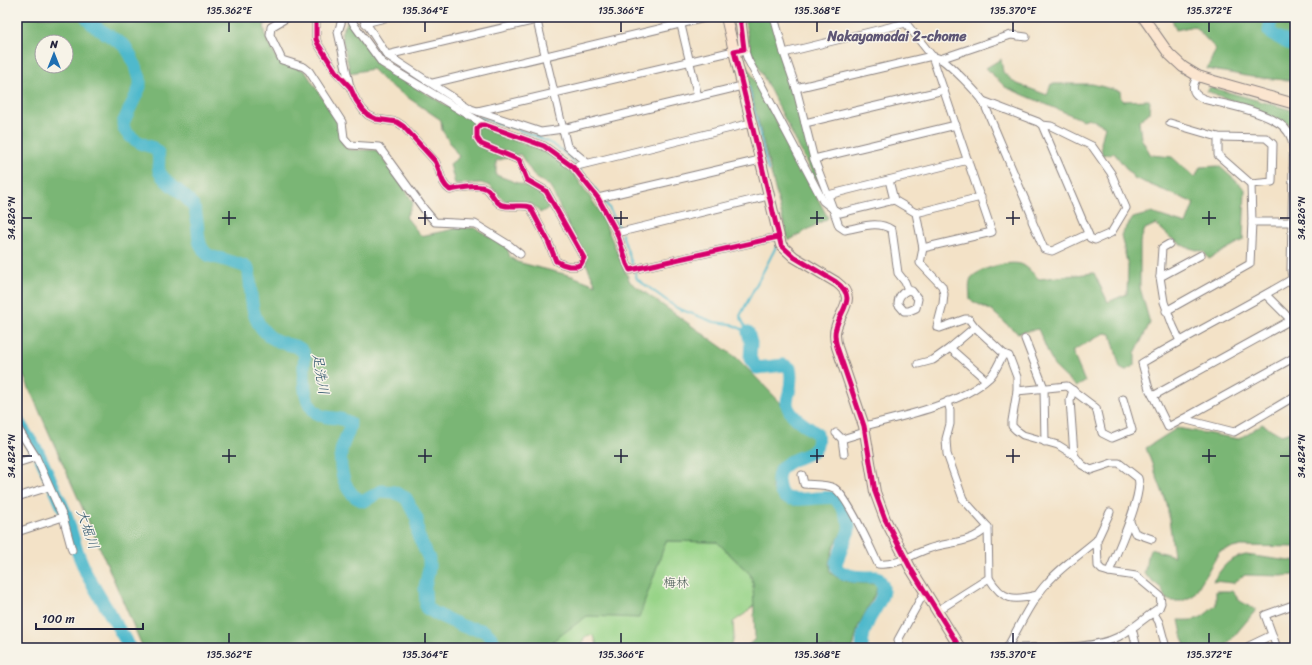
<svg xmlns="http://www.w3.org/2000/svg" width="1312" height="665" viewBox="0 0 1312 665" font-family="Sriracha,'Klee One',sans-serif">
  <rect width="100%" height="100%" fill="#f7f3e8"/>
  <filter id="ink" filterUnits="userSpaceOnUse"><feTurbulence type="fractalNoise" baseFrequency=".025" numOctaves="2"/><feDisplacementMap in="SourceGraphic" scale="8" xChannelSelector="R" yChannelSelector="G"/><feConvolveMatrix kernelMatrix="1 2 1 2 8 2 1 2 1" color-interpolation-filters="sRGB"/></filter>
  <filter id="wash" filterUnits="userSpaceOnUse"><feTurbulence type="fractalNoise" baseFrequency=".012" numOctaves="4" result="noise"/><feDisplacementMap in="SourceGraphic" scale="16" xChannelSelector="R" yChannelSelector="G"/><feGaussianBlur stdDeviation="0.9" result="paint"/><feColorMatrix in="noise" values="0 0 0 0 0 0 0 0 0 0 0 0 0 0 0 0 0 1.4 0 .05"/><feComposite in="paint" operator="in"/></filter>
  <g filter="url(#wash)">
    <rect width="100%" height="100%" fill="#f3e2c7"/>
    <polygon fill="#98d488" stroke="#5d7b62" points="666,541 717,542 750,574 753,583 754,605 746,613 733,622 734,637 731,648 598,648 594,636 589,635 584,638 582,645 579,648 490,648"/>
    <g fill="#7ab674" stroke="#4e6c58" fill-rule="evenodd">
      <path d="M17 17H279L264 25 266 37 278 61 305 71 339 124 342 141 345 147 350 150H377L401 182 413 203 406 217 421 236 459 228H475L507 247 510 257 517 262 572 276 596 285 550 186 535 177 520 154 496 161V175L542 192 550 207 540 213C532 199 518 202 505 201L490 186 481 183 455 184 450 164 459 157 442 130 441 120 385 82 372 69 350 73 341 33 348 21 381 67 492 132 546 152 574 174 600 212 630 282 737 358 779 401 793 424 810 433 814 438 812 447 779 462 773 471 772 488 781 502 795 505 826 500 834 504 843 519 845 527 834 546 829 563 830 572C845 585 857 582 875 584L877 586 876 592 858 627 853 648H745L754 640 755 637 753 583 750 574 717 542 666 541 639 618 587 616 553 641 555 648H143L94 534 17 361ZM42 42H66V66H42Z"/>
      <polygon points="744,17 773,17 819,181 814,177 751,52"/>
      <polygon points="1171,17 1295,17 1295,81 1252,77 1207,69 1216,49 1194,26 1176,30"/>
      <path d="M1001 59 1003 72 1015 83 1047 95 1051 84H1092L1120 91 1121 99 1123 101 1149 100 1150 102 1149 113 1139 121 1141 138 1151 155 1172 157 1195 178 1200 167 1219 166 1245 189 1243 240 1209 259 1204 252 1186 247 1171 238 1156 224 1145 229 1140 242V288L1150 323 1135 353V365L1125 371 1120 368 1111 334 1105 333 1072 351 1085 382 1076 387 1054 366 1038 329 1018 333 1011 328 992 311 970 300C970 294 968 284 971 278 978 269 1012 259 1023 265 1029 268 1034 275 1039 279L1094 273 1108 302 1127 294 1128 267 1121 235 1133 218 1151 213 1186 224 1194 203 1134 178 1114 153 1102 155 1101 143 1105 126 1089 118 1083 120 1005 87 986 68Z"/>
      <polygon points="744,64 746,64 828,218 788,241"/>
      <polygon points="1210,87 1295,111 1295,126 1207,91"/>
      <polygon points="1262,424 1281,435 1295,431 1295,547 1241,546 1220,551 1193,596 1182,601 1171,601 1166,599 1161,588 1144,574 1150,549 1174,556 1167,504 1146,448 1177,428 1239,439"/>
      <path d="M1246 555 1289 561 1295 560V575L1281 576 1245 575 1233 583 1213 581C1224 566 1227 559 1246 555Z"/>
      <path d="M1216 591H1232L1240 601 1256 610 1224 648H1185L1179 620C1200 621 1201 618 1216 605Z"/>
    </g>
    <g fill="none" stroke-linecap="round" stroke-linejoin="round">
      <g stroke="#4fb9cc" stroke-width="2">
        <polyline points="743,67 749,88 768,171"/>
        <path d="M478 117C511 128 553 136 576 164"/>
        <polyline points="578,167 600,195"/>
        <polyline points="603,199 609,208 620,230"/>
        <polyline points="622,234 633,267"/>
        <polyline points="635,272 637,279 677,308 714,322 731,324 748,332"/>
        <polyline points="747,331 740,316 777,245"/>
      </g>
      <g stroke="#4fb9cc" stroke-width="13">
        <path d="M86 17 93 25 125 46 131 56 140 78V87L123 123C123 134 136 141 145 145 149 146 154 147 156 150 162 157 156 166 160 173 168 187 185 192 193 206 202 221 192 246 210 256 214 258 219 258 222 259 231 262 240 264 248 268 253 289 247 314 265 332 269 337 277 341 283 343 290 346 301 345 304 354 305 357 304 363 304 366 304 382 303 404 318 414 328 420 339 415 350 423 350 433 342 442 341 452 339 471 345 496 364 501L382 491 394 492 406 498 417 519 418 535 429 559V569L425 587 426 608C437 615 453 622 465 627 470 629 476 628 481 630 489 632 494 641 497 648"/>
        <polyline points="1269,17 1271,21 1269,31 1272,34 1295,47"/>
        <path d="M748 332 751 343 750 359 757 368 784 365 790 368C792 377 791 384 789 393 788 396 787 400 787 403 788 417 808 426 817 434 818 441 818 446 814 451 800 459 776 461 778 482 779 485 780 492 782 494 789 505 823 495 835 498L843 509 849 522V530L836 563 837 569C848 578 863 577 877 577 881 581 884 585 883 591 882 602 873 611 869 620 865 628 862 639 862 648"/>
        <polyline points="17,420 38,452 66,514 77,551 87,575 130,648"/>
      </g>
    </g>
  </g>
  <g filter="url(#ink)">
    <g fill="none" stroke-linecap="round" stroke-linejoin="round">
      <defs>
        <g id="street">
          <polyline points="288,17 271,27 270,35 282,60 304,67 309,71 342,122 344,138 350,145 379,147 424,209 435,222 475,224 509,245 520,254"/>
          <path d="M311 17 316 22V39L318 44 336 72 350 87 356 100 363 110 368 115 376 119 397 122 403 126 435 161C441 171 440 183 450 190 459 188 480 184 487 189 493 194 495 203 502 205 512 208 521 204 530 207L548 241 556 261 562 264 569 266H577L581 264 584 258 546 191 527 180 519 160 481 144 477 138V129L481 125H485L544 146 573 167 598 198 617 233 627 264 630 270 778 237"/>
          <polyline points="343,17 338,32 350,87"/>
          <polyline points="350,17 355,26 382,63 485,125"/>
          <polyline points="362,17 387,55 471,109 541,132 563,129 742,86"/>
          <polyline points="536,17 567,146 587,163"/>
          <polyline points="774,17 784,53 796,88 814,159 833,209 840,213 894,200"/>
          <path d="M901 17 932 56C935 57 938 58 941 59 951 66 976 91 983 101L1038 122 1042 125 1090 238 1095 240 1111 233 1126 208 1111 173 1092 146 1051 126 1042 125"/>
          <polyline points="365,23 389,17"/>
          <polyline points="681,25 698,97"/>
          <path d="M744 49 748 60 823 201 833 209 839 226 845 230C862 227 878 220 892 230L898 273 905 282 908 290 912 291 918 299 916 308 909 311H904L898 304C898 297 901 293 908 290"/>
          <polyline points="784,53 906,23"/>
          <polyline points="387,55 549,17"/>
          <polyline points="940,59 1011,35 1026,37"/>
          <path d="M1198 76C1195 81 1191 87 1195 93 1200 100 1213 101 1221 103 1239 107 1278 116 1288 132 1295 142 1293 157 1293 168L1295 169"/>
          <polyline points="433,83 709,17"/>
          <polyline points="796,88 932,56 992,232 923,248 916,213 894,200 889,180"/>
          <polyline points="983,101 1032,216 1032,221 1044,249 1052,251 1088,234"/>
          <polyline points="478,111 734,51"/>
          <polyline points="805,123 944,90"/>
          <polyline points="1218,137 1218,155 1251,184"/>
          <polyline points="814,159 956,125"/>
          <polyline points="573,167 751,123"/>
          <polyline points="828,195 968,160"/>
          <polyline points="598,198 760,160"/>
          <polyline points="916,213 981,197"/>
          <polyline points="1252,222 1292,222"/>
          <polyline points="617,233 768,196"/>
          <polyline points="1169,244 1162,248 1160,277 1164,302 1173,326 1180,341"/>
          <polyline points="923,248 920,263 942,286 944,294 943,304 937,327 940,328 965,319 969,319 975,327 1004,354 1009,356 1017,377 1017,391"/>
          <polyline points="1160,277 1201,255"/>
          <polyline points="1292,279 1291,270 1293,168"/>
          <polyline points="1266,295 1291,320 1153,396 1168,427 1183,419 1234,432 1295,396"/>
          <polyline points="1166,311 1250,264 1252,222 1251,184 1272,182 1273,144 1266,138 1218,137 1170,123"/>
          <polyline points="1025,339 1044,388 1045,442"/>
          <polyline points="950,348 986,380"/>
          <polyline points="918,364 933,360 950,348 975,327"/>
          <polyline points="1073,390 1070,400 1074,455"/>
          <path d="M1153 396 1149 389 1142 363C1191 334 1243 308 1292 279L1295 284"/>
          <polyline points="1183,419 1295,357"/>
          <path d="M864 426C901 417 961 404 989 378 996 372 999 361 1004 354"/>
          <polyline points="17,427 36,457 63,517 17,532"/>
          <polyline points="836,433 842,439 844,454"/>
          <polyline points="842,439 865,432"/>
          <polyline points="17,463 36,457"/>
          <path d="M802 475 804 484C812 485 826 484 834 488 847 495 871 549 878 564 897 566 910 555 928 549 950 541 969 545 988 527"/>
          <polyline points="17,497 49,487"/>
          <polyline points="63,517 72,550"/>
          <polyline points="1130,522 1135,533 1152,539"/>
          <polyline points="1097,540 1110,512"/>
          <path d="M989 578C1003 601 1013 601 1038 595"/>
          <polyline points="937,611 989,578 988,527 963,499 947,454 946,439 950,424 950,410 948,401"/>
          <polyline points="1153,612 1159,622 1166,648"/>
          <polyline points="1132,628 1137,648"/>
          <polyline points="901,648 898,640 925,591"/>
          <path d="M1007 648C1019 627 1031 600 1048 582 1062 566 1081 554 1097 540L1098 566 1102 570 1109 572C1116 554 1144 494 1138 478L1119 463H1112L1091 470 1082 465 1074 455 1058 445 1023 435 1016 430 1012 426V421L1017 391 1067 386 1096 408 1102 433 1112 438 1132 430 1123 399"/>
          <path d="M1014 648C1043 647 1093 650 1118 637 1133 629 1146 617 1159 608L1161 603 1160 596 1136 576 1109 572"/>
          <polyline points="1248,648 1249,646 1272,635"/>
          <polyline points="1277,648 1265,615 1293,605 1295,607"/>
        </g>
        <g id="secondary">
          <polyline points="726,17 734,51"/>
          <path d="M740 17 744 49 734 51 781 245 794 257 836 282C858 298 841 309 836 328 834 334 835 340 837 347L864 426 875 492 885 519 911 569 960 648"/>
          <polyline points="1143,17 1169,54 1183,67 1198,76 1214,81 1295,104"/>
        </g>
      </defs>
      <use href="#street" stroke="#8a8281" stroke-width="9"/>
      <use href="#secondary" stroke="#8a8281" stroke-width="12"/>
      <use href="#street" stroke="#fff" stroke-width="7"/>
      <use href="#secondary" stroke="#fbe5cf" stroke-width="10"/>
      <defs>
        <g id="cycleway">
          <path d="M311 17 316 22V39L318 44 336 72 350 87 356 100 363 110 368 115 376 119 397 122 403 126 435 161C441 171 440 183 450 190 459 188 480 184 487 189 493 194 495 203 502 205 512 208 521 204 530 207L548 241 556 261 562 264 569 266H577L581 264 584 258 546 191 527 180 519 160 481 144 477 138V129L481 125H485L544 146 573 167 598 198 617 233 627 264 630 270 778 237"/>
          <path d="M740 17 744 49 734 51 781 245 794 257 836 282C858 298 841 309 836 328 834 334 835 340 837 347L864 426 875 492 885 519 911 569 960 648"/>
        </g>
      </defs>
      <use href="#cycleway" stroke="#f7f3e8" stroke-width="8"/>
      <use href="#cycleway" stroke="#d6006c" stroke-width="5"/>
    </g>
  </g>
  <path fill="none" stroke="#22223b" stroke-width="1.5" d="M229 22V32M425 22V32M621 22V32M817 22V32M1013 22V32M1209 22V32M229 211V225M425 211V225M621 211V225M817 211V225M1013 211V225M1209 211V225M22 218H32M222 218H236M418 218H432M614 218H628M810 218H824M1006 218H1020M1202 218H1216M1280 218H1290M229 449V463M425 449V463M621 449V463M817 449V463M1013 449V463M1209 449V463M22 456H32M222 456H236M418 456H432M614 456H628M810 456H824M1006 456H1020M1202 456H1216M1280 456H1290M229 633V643M425 633V643M621 633V643M817 633V643M1013 633V643M1209 633V643"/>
  <g text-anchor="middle" stroke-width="3" stroke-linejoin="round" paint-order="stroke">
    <g font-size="13" fill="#455752" stroke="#f7f3e8">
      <text x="676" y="587">梅林</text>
    </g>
    <g font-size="14" font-weight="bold" fill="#5e5675" stroke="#f7f3e8">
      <text x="897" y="41">Nakayamadai 2-chome</text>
    </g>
    <g font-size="14" font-style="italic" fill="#32576e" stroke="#f7f3e8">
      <text transform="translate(321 374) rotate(80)" y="5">足洗川</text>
      <text transform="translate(88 529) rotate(71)" y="5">大堀川</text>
    </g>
  </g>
  <rect width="1312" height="665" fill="none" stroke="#f7f3e8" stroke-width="44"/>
  <g transform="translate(54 54)"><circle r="19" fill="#f7f3e8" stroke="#a29fa3"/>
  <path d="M0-3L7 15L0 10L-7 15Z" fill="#1f6fb2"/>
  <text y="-6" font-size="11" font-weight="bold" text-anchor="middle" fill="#22223b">N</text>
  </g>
  <path d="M36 623v6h107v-6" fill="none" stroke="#22223b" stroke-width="2"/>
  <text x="42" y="623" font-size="12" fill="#22223b" stroke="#f7f3e8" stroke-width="3" paint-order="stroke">100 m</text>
  <rect x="22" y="22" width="1268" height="621" fill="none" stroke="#22223b" stroke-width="1.5"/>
  <g font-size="10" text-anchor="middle" fill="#22223b">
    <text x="229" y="14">135.362°E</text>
    <text x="425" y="14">135.364°E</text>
    <text x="621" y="14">135.366°E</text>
    <text x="817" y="14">135.368°E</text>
    <text x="1013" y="14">135.370°E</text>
    <text x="1209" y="14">135.372°E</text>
    <text transform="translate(11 218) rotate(-90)" y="4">34.826°N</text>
    <text transform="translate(1301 218) rotate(-90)" y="4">34.826°N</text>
    <text transform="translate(11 456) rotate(-90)" y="4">34.824°N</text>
    <text transform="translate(1301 456) rotate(-90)" y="4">34.824°N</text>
    <text x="229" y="658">135.362°E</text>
    <text x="425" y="658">135.364°E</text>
    <text x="621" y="658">135.366°E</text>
    <text x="817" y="658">135.368°E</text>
    <text x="1013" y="658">135.370°E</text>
    <text x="1209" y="658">135.372°E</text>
  </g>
</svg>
